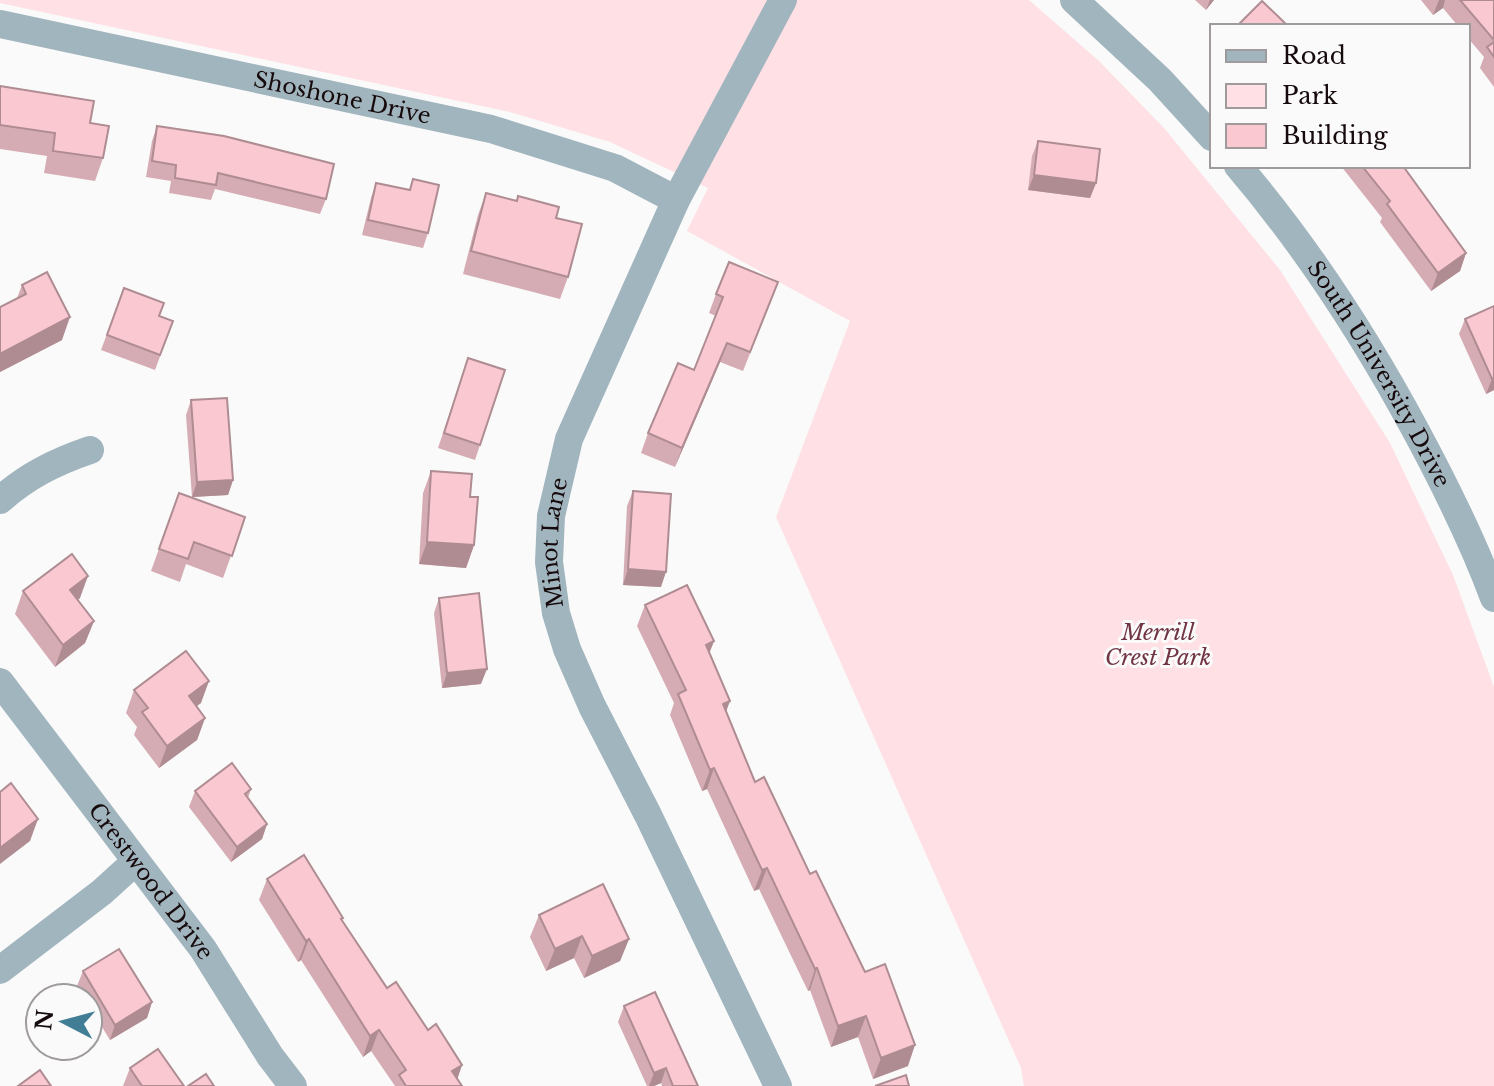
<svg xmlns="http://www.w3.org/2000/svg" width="1494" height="1086" viewBox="0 0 1494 1086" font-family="'Libre Baskerville',serif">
  <rect width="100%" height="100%" fill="#fafafa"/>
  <polygon fill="#fee0e5" points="0,0 1029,0 1099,61 1164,128 1280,270 1390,443 1453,575 1494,687 1494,1086 1024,1086 1021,1068 776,517 850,321 687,231 708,188 610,142 510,112 0,3"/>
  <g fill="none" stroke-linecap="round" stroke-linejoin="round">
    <g stroke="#a1b5be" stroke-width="28">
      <polyline points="1074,0 1160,80 1212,137"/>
      <path id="s1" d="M0 24 491 129 615 168 676 200"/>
      <path id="s2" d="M1238 166C1308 248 1366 338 1417 433 1446 487 1473 541 1494 598"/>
      <path d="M0 500C27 476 55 462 90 450"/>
      <path id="s3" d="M0 682 203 949 270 1056 293 1086"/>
      <polyline points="0,970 102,892 135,862"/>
      <path id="s4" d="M778 1086 648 815 592 706 567 649 556 613 549 562 551 516 569 439 676 200 783 0"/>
    </g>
  </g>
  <g fill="#d6acb4">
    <polygon points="1195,0 1214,0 1206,10"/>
    <polygon points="1421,0 1494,0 1494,87 1480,68 1484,57 1468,38 1468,26 1458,26 1443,8 1433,15"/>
    <polygon points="0,86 90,123 103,158 95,181 44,173 47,156 0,149"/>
    <polygon points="157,126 326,199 320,214 215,189 211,200 169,193 171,181 146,177 152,141"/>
    <polygon points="1038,141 1096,183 1090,198 1028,190 1032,156"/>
    <polygon points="1341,166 1403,166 1466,253 1460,271 1431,291 1380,222 1382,218"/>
    <polygon points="413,179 428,233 423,248 362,235 371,198 376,183 409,190"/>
    <polygon points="486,193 556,218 568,277 560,299 463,274 478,215"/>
    <polygon points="22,285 62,340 0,372 0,307 17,298"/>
    <polygon points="124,288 159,316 173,321 155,370 101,350"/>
    <polygon points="716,294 771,301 743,371 720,362 675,467 641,453 648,433 694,370 716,316 709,313"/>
    <polygon points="1494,306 1494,390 1486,394 1459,334 1465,319"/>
    <polygon points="463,373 480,445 475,460 438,448"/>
    <polygon points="191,400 233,480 228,495 192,497 186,415"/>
    <polygon points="431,471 470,497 474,545 466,568 419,564 423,493"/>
    <polygon points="633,491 661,587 623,585 627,506"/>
    <polygon points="179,493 245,517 223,578 186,564 180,582 151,571"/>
    <polygon points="23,591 80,598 78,600 94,621 85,643 55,667 15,614"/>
    <polygon points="439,598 481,684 442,688 434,613"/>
    <polygon points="645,605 714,641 709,653 726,712 755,782 810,874 908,1066 873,1079 858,1037 831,1047 810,990 808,991 759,889 754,891 707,789 702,791 670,715 674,703 637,626"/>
    <polygon points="134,690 201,703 196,706 205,718 197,740 159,768 134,735 137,727 126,713"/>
    <polygon points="251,789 248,798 267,824 262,839 231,862 189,807 195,791"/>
    <polygon points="267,879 342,921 387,988 462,1065 457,1079 462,1086 395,1086 371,1051 363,1057 301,960 298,962 259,900"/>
    <polygon points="539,915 629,939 620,961 584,978 574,958 546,971 530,937"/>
    <polygon points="83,971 152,1002 147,1018 110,1040 88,1004 88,998 85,998 77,986"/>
    <polygon points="624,1006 698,1086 662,1086 661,1083 654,1086 647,1086 618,1022"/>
    <polygon points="130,1068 184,1086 123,1086"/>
  </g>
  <g fill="#ae8c92">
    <polygon points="1210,0 1214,0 1206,10"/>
    <polygon points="1439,0 1445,0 1443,8 1433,15"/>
    <polygon points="1034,175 1096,183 1090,198 1028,190"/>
    <polygon points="1466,253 1460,271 1431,291 1438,273"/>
    <polygon points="70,317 62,340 0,372 0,354"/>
    <polygon points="727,343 720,362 675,467 682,448"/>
    <polygon points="1494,378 1494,390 1486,394 1492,379"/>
    <polygon points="233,480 228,495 192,497 197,482"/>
    <polygon points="427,542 474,545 466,568 419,564"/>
    <polygon points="628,569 666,572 661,587 623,585"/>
    <polygon points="88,576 80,598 62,612 70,590"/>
    <polygon points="94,621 85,643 55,667 63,645"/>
    <polygon points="714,641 706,662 706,645"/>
    <polygon points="487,669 481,684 442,688 447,673"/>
    <polygon points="209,681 201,703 181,718 189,696"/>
    <polygon points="730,701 722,723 723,704"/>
    <polygon points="205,718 197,740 159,768 167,746"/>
    <polygon points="714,768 707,789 702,791 710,770"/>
    <polygon points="38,819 30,841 0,864 0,848"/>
    <polygon points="267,824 262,839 231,862 237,847"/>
    <polygon points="767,868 759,889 754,891 762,870"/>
    <polygon points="582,936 574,958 546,971 555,949"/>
    <polygon points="309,939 301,960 298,962 306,941"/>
    <polygon points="629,939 620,961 584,978 592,956"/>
    <polygon points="817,968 810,990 808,991 815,969"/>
    <polygon points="152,1002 147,1018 110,1040 115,1025"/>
    <polygon points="866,1016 858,1037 831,1047 838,1026"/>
    <polygon points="379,1030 371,1051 363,1057 370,1036"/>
    <polygon points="915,1045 908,1066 873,1079 881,1058"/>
    <polygon points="462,1065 455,1086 452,1071"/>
    <polygon points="666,1068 661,1083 654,1086 649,1086 654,1073"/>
  </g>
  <g fill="#f9c8d1" stroke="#ae8c92" stroke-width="2">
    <polygon points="1460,0 1494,0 1494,40"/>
    <polygon points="1262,1 1288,26 1237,26"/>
    <polygon points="1494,42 1494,57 1487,47"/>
    <polygon points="0,86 94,101 90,123 109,126 103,158 53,151 55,133 0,125"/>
    <polygon points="157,126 224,136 334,164 326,199 218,173 216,185 175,178 176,165 152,161"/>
    <polygon points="1038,141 1100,149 1096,183 1034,175"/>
    <polygon points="1362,166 1403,166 1466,253 1438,273 1387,204 1390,201"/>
    <polygon points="413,179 439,185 428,233 368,220 376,183 410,190"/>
    <polygon points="486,193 517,201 518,196 559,207 556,218 582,224 568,277 471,251"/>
    <polygon points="729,262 778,282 750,352 727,343 682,448 648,433 678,363 694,370 723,297 716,294"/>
    <polygon points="47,272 70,317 0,354 0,307 26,294 22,285"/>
    <polygon points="124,288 164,303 159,316 173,321 160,355 107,335"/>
    <polygon points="1494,306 1494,378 1492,379 1465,319"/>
    <polygon points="468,358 505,370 480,445 444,433"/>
    <polygon points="227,398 233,480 197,482 191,400"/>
    <polygon points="431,471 472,474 470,497 478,497 474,545 427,542"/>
    <polygon points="633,491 671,494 666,572 628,569"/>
    <polygon points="179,493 245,517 232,556 194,542 188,559 159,549"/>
    <polygon points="72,554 88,576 70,590 94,621 63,645 23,591"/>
    <polygon points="687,585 714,641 706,645 730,701 723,704 755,782 764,777 810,874 816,871 865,972 885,964 915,1045 881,1058 866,1016 838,1026 817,968 815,969 767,868 762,870 714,768 710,770 678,694 686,690 645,605"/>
    <polygon points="479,593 487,669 447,673 439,598"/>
    <polygon points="186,651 209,681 189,696 205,718 167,746 142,712 148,708 134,690"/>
    <polygon points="232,763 251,789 245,794 267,824 237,847 195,791"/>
    <polygon points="11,783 38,819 0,848 0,792"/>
    <polygon points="304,855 343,918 341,919 387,988 396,982 428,1030 436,1024 462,1065 452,1071 462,1086 406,1086 399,1075 406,1070 379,1030 370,1036 309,939 306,941 267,879"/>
    <polygon points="603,884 629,939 592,956 582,936 555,949 539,915"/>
    <polygon points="119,949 152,1002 115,1025 83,971"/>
    <polygon points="655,992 698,1086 673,1086 666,1068 654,1073 624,1006"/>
    <polygon points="158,1049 184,1086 142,1086 130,1068"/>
    <polygon points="40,1070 51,1086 18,1086"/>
    <polygon points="206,1074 214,1086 188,1086"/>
    <polygon points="906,1075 909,1086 875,1086"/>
  </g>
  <g text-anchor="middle" stroke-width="6" stroke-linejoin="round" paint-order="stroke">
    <g font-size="22" fill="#160a0c" stroke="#fafafa">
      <text dy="8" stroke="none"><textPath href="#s1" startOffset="350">Shoshone Drive</textPath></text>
      <text dy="8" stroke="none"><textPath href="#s2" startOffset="252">South University Drive</textPath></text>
      <text dy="8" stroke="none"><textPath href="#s4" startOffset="594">Minot Lane</textPath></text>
      <text dy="8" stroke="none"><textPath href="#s3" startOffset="250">Crestwood Drive</textPath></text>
    </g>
    <g font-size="22" font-style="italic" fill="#703443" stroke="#fafafa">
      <text x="1158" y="640">Merrill<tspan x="1158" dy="25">Crest Park</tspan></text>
    </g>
  </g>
  <rect x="1210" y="24" width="260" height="144" fill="#fafafa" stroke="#9f9a9b" stroke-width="2"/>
  <rect x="1226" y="50" width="40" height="12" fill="#a1b5be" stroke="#9f9a9b" stroke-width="2"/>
  <text x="1282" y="64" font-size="24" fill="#160a0c">Road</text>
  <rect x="1226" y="84" width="40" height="24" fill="#fee0e5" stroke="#9f9a9b" stroke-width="2"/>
  <text x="1282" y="104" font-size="24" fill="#160a0c">Park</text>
  <rect x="1226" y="124" width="40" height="24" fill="#f9c8d1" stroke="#9f9a9b" stroke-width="2"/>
  <text x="1282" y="144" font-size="24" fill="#160a0c">Building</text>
  <g transform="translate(64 1022) rotate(276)"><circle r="38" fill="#fafafa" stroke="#9f9a9b" stroke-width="2"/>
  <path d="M0-6L14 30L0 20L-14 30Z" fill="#417e95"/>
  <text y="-12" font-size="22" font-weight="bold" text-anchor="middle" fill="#160a0c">N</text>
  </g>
</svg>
